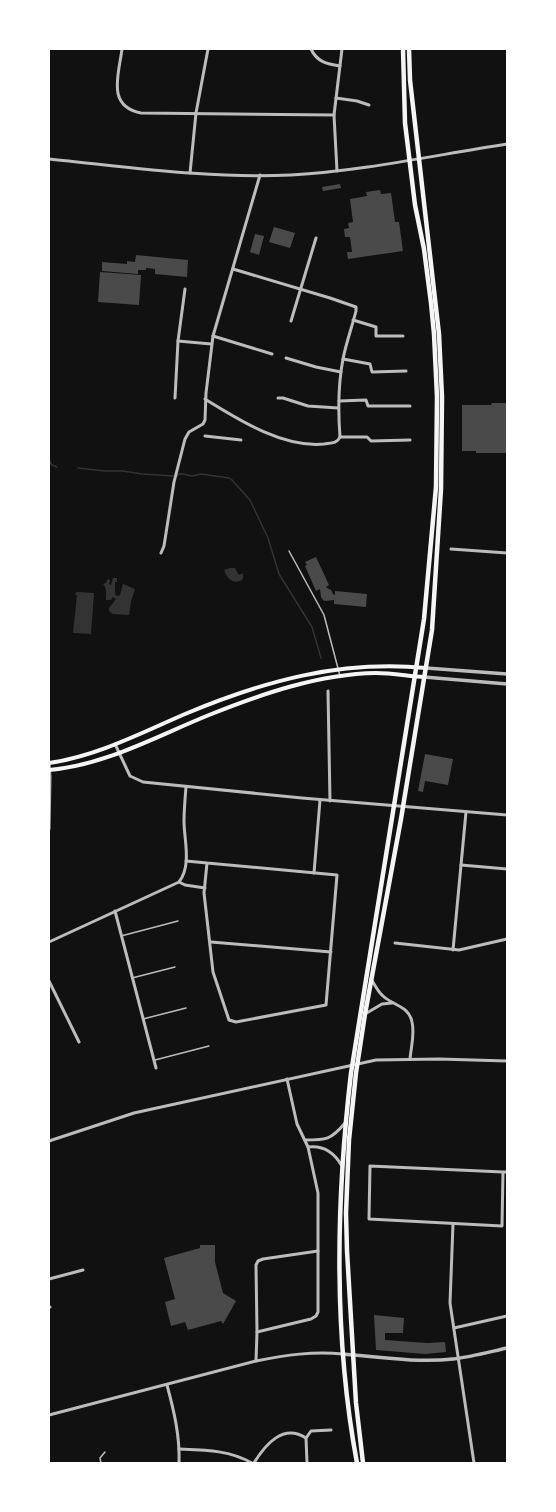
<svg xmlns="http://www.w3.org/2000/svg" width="556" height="1512" viewBox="0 0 556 1512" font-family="'Nunito Sans',sans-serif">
  <rect width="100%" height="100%" fill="#111"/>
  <g fill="#333">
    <path d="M230 568H235L239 575 243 573V579L240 581C232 584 227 578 224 570Z"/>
    <path d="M113 578H117V582H115V594L117 596 120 595 123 584 135 589 131 602 129 615 113 614 109 611V608L116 599 113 597 111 600H106C106 594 107 588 103 584L106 583 107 580 109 579 110 581 109 584 111 585Z"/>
    <polygon points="76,592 94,593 91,634 73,633 77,595 75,595"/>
  </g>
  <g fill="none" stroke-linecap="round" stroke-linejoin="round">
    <g stroke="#333" stroke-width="1.5">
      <polyline points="49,460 52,465 57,467"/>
      <polyline points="78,468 105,471 123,471 142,474 173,476"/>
      <polyline points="177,476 179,474 183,474 192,476 201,474 229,478 232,480 250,500 268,538 279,574 312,627 321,658"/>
    </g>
  </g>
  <g fill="#4a4a4a">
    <polygon points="340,184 341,188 323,191 322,187"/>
    <polygon points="380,190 381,194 391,193 395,222 399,222 403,251 348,259 347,252 352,252 350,237 345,237 344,229 349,228 348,223 353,222 350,199 367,196 366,192"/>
    <polygon points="274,227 295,233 290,248 269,242"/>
    <polygon points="255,234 264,236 259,255 250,252"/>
    <polygon points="136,255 188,260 187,277 155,274 155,269 146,268 146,270 138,270 138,274 102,271 102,262 127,264 127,261 135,262"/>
    <polygon points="100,272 141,275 139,305 98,302"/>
    <polygon points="492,403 507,403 507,453 476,453 476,451 462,451 462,405 491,405"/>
    <polygon points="316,557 329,585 326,587 327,588 331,590 333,594 335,595 335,591 367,594 366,607 334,604 334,600 325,601 323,600 321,597 320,589 316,591 305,566 307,565 305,562"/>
    <polygon points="425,754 453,759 448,785 425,781 423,792 418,791"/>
    <polygon points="200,1245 215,1245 215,1262 223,1293 236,1301 223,1324 221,1321 188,1330 185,1322 171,1326 165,1302 175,1299 164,1258 200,1248"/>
    <polygon points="374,1315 404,1318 403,1333 385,1333 385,1340 427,1343 445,1342 446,1352 425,1354 376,1350"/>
  </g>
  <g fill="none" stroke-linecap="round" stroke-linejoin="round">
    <g stroke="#bcbcbc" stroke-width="1.5">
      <polyline points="289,551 324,615 340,676"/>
      <polyline points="121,936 178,921"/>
      <polyline points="132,978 175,967"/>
      <polyline points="143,1019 186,1008"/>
      <polyline points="155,1060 209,1046"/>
      <polyline points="101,1463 100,1458 105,1452"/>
    </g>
    <g stroke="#bcbcbc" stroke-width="3">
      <path d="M122 49C119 74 106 106 141 113L334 115"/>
      <path d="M311 49C317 62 327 64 340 66"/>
      <polyline points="336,98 357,101 369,105"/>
      <path d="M49 159C129 167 210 179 291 175 364 171 435 155 507 144"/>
      <polyline points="337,171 334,115 342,49"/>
      <polyline points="190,173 196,113 208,49"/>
      <path d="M233 269 330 298 356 307V311C352 327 346 343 343 359 338 385 338 411 340 437"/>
      <polyline points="353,320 376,327 376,336 403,336"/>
      <polyline points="291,321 316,238"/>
      <polyline points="213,336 272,354"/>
      <polyline points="178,341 211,344"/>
      <polyline points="286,358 316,367 341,372"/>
      <polyline points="343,359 370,364 372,372 406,371"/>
      <polyline points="175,398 178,341 185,289"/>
      <polyline points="278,398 283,398 308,406 338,408"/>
      <path d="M205 399C239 420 283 448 324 444 331 443 337 444 340 437"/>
      <polyline points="339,401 366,400 368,406 410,406"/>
      <polyline points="205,436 241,440"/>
      <polyline points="340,437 367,437 371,441 410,440"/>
      <polyline points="451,549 507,553"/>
      <polyline points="161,553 164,546 174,482 185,439 189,432 203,424 205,420 206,393 213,336 260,175"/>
      <polyline points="328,691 330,801"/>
      <polyline points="115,744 130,776 143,782 302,798 507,815"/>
      <polyline points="49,829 50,777 49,763"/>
      <polyline points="186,861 207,863 337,875 326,1005 236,1022 229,1020 213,972 204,893 207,863"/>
      <polyline points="461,865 507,869"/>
      <polyline points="314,873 320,800"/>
      <polyline points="179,882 185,885 205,888"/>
      <polyline points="115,911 156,1068"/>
      <path d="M49 942 179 882C192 865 184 840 184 821 184 810 185 799 186 787"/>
      <polyline points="211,942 331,952"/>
      <polyline points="395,943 459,950 507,939"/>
      <polyline points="453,950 466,812"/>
      <path d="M371 979C375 985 378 992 383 996 394 1006 409 1006 412 1022 415 1034 411 1047 410 1059"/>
      <polyline points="49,981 79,1042"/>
      <polyline points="365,1014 382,1004 392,1003"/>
      <path d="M305 1140C326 1140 331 1140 345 1123"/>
      <polyline points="49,1141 134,1113 376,1060 439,1059 507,1061"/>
      <path d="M308 1147C323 1145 334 1152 342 1166"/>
      <polyline points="503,1172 502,1226 369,1219 370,1166 503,1172 507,1172"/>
      <polyline points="453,1224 450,1303 474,1463"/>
      <polyline points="49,1279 83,1270"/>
      <polyline points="49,1307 50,1307"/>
      <polyline points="454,1328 507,1316"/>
      <polyline points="257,1332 256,1265 258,1261 263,1259 318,1251"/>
      <polyline points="256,1361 257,1332 311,1319 316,1316 318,1312 318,1193 308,1147 297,1124 287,1079"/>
      <path d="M167 1385C174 1411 180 1436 179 1463"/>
      <path d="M49 1415 256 1361C286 1355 313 1351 343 1354"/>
      <polyline points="306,1438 311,1431 331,1430"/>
      <path d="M179 1449C205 1450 229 1450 252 1463"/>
      <path d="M254 1463C265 1445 283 1423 306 1438L307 1463"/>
    </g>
    <g stroke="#bcbcbc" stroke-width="3.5">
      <polyline points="426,668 507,674"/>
      <polyline points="424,677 507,684"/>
      <path d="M343 1354C379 1357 417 1363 453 1359 471 1357 489 1352 507 1348"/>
    </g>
    <g stroke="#f5f5f5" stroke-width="4">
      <path d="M49 763C97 756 141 733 185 714 264 681 339 660 426 668"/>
      <path d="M49 770C106 765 157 736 209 715 261 694 319 674 376 673 392 673 408 676 424 677"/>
    </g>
    <g stroke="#f5f5f5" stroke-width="4.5">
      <path d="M357 1463C333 1335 336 1201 351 1073L424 619 436 487 437 397 434 334 431 303 424 249 415 205 405 123 403 49"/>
      <polyline points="363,1463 356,1403 347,1251 346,1213 349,1140 356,1073 365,1014 401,819 432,630 441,489 442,397 439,334 410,80 409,49"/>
    </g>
  </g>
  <rect width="556" height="1512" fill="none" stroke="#ffffff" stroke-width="100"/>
</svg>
